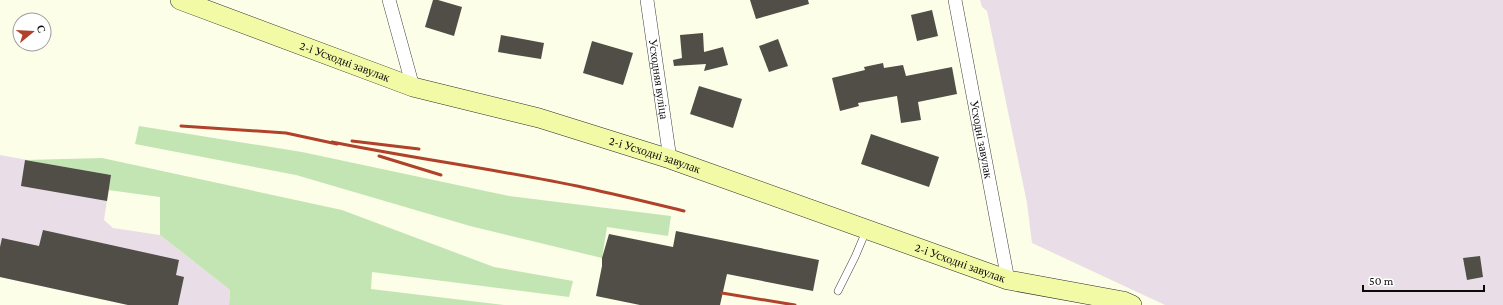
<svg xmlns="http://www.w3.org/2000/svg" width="1503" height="305" viewBox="0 0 1503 305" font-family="'Crimson Pro',serif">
  <rect width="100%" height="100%" fill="#fdfee7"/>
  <g fill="#e9dee7">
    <polygon points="980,0 1503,0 1503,305 1165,305 1032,243 1027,203 987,11 982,7"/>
    <polygon points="0,155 111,175 104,220 113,228 160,235 230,290 229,305 128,305 0,277"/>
  </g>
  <g fill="#c3e5b4">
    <polygon points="139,126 302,152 509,196 671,216 668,236 607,227 602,258 470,226 296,175 135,144"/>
    <polygon points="102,158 342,210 494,267 573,281 569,297 372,272 371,289 504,305 229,305 230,290 160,235 160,197 108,190 111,175 25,160"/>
  </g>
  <g fill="#514d47">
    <polygon points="433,0 438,0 462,7 454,36 425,27"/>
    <polygon points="750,0 808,0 809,4 756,19"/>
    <polygon points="932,10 938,36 917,41 911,15"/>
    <polygon points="703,33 704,52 723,47 728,65 704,71 706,64 674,66 673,60 682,58 680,35"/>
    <polygon points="501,35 544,43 541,59 498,52"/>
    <polygon points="778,39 788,66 769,72 759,46"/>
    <polygon points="592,41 633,53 623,85 583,73"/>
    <polygon points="883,63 884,68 903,65 906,76 952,67 957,94 918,102 921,120 901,123 897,96 858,103 859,106 840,111 832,78 865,70 864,67"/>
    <polygon points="699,86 742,99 733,128 690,114"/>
    <polygon points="871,134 939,157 929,187 861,164"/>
    <polygon points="25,160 111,175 107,201 21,186"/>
    <polygon points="43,230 179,260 176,275 184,277 178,305 128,305 0,277 0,247 2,238 39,246"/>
    <polygon points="676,231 819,260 813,291 727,274 720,305 640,305 596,296 602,266 602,258 609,234 673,247"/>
    <polygon points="1480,256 1483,277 1467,280 1463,258"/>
  </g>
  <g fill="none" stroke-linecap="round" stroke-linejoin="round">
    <defs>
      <polyline id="lane" points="838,291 855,257 866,231"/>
      <g id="street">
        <polyline points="389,0 413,87"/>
        <path id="s1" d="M647 0 670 159"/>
        <path id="s2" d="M955 0 1008 280"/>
      </g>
      <g id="secondary">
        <path id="s3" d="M180 0 413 87 539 118 670 159 1008 280 1123 301 1132 305"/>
      </g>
    </defs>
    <use href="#lane" stroke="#3d3d3d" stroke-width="8"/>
    <use href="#street" stroke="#3d3d3d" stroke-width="14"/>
    <use href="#secondary" stroke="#2c2c2c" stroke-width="20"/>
    <use href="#lane" stroke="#fff" stroke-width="7"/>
    <use href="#street" stroke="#fff" stroke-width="13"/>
    <use href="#secondary" stroke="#f2faa6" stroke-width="19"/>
    <g stroke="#b0412b" stroke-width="3">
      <polyline points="181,126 286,133 337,144"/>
      <polyline points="352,141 419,149"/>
      <path d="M332 142C416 159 502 170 586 188 619 195 651 203 684 211"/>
      <polyline points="379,156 441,175"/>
      <polyline points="722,293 795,305"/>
    </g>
  </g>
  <g text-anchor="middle" stroke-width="4" stroke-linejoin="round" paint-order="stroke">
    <g font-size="12" fill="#0a0a0a" stroke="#fff">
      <text dy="4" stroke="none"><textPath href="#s3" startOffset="176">2-і Усходні завулак</textPath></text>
      <text dy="4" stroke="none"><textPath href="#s1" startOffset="80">Усходняя вуліца</textPath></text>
      <text dy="4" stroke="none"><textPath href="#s2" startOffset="142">Усходні завулак</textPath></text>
      <text dy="4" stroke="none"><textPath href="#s3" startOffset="500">2-і Усходні завулак</textPath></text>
      <text dy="4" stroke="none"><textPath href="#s3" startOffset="824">2-і Усходні завулак</textPath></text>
    </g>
  </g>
  <g transform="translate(32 32) rotate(72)"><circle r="19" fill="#ffffff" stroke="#9d9d9d"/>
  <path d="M0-3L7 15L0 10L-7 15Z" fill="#b0412b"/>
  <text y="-6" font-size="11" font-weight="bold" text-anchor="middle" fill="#0a0a0a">С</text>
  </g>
  <path d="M1363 285v6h121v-6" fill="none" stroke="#0a0a0a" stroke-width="2"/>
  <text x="1369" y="285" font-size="12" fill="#0a0a0a" stroke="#ffffff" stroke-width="3" paint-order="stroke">50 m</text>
</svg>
